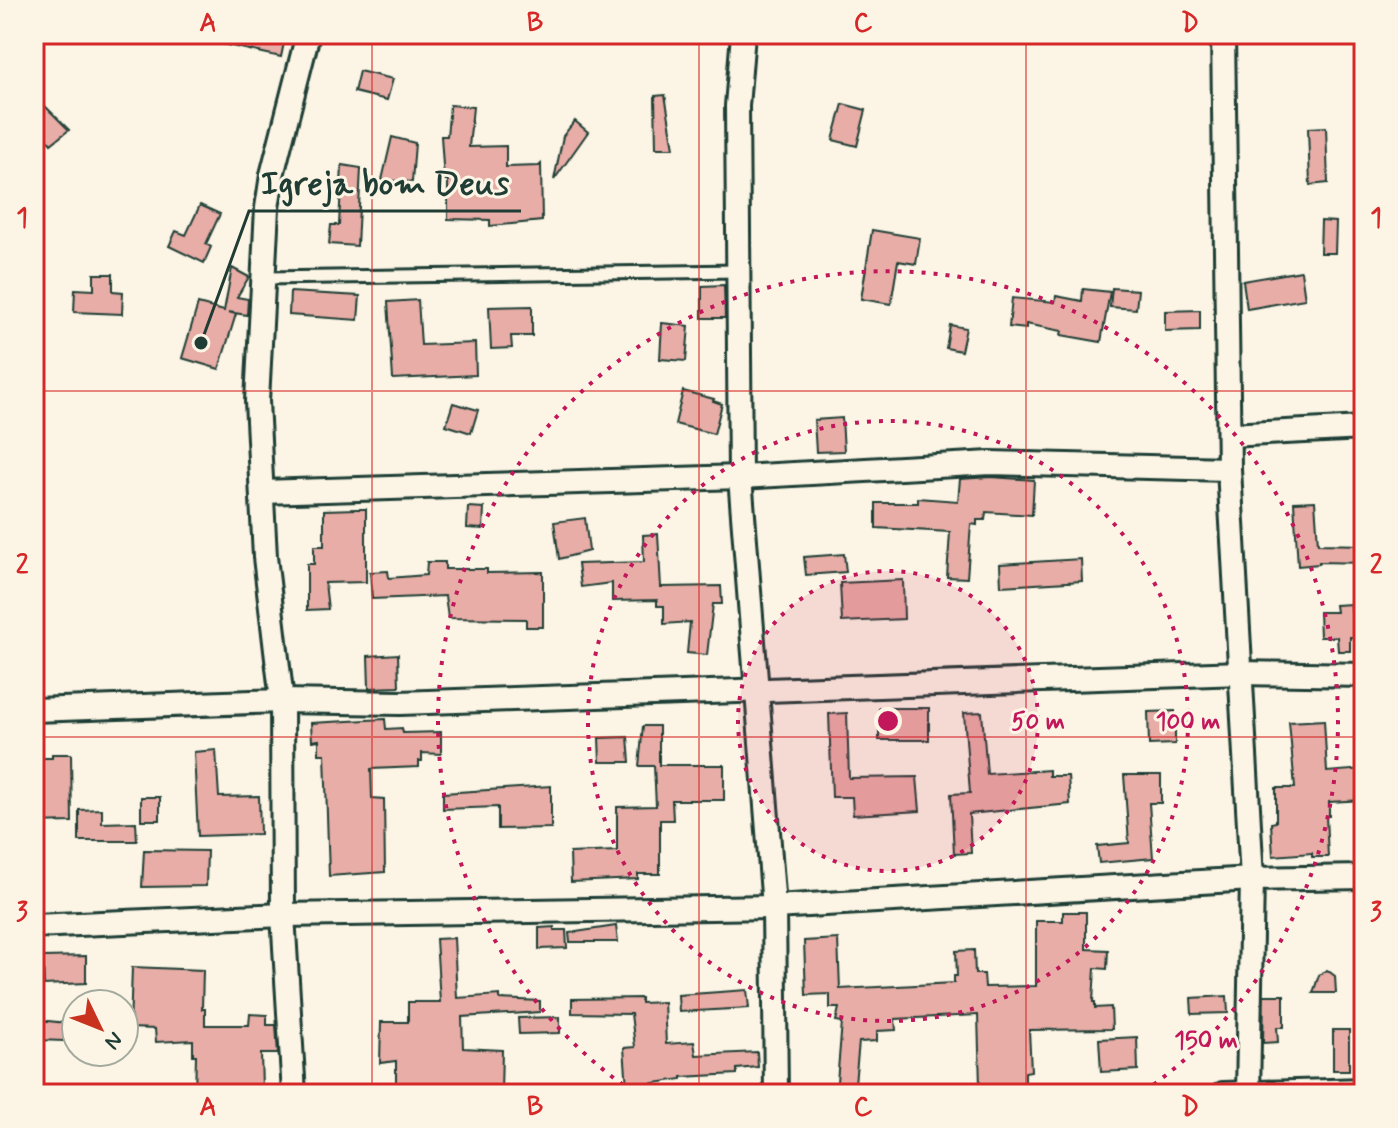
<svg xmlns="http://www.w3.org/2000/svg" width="1398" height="1128" viewBox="0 0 1398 1128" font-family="Mynerve,sans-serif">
  <rect width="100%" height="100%" fill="#fcf5e5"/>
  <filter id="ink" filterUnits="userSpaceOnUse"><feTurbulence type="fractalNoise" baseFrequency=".0125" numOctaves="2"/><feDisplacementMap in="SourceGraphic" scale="16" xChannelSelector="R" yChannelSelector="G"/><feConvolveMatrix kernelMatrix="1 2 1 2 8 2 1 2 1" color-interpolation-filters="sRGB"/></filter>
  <g filter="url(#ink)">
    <g fill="#e8ada6" stroke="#1f3d34" stroke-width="2">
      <polygon points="210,34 268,34 285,38 281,57 209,41"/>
      <polygon points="359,71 393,79 387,100 354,92"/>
      <polygon points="34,95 69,130 51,144 34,123"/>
      <polygon points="665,95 674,148 656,148 655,96"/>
      <polygon points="843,104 866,110 857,146 833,140"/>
      <polygon points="450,105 473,107 469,147 506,146 506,167 539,166 541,164 542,221 490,226 490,220 448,219 448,180 444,180 441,136 447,136"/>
      <polygon points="575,121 588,132 554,180 563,136"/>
      <polygon points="1326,127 1328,183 1310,185 1308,128"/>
      <polygon points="392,137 415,143 412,182 382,180"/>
      <polygon points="342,165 361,168 357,246 329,244 331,225 339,225"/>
      <polygon points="200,205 220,214 206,244 211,247 204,263 169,246 176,231 186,235"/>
      <polygon points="1321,221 1336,222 1335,253 1320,253"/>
      <polygon points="872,230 920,238 916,264 898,261 891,304 861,299"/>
      <polygon points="232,268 249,277 237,297 248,299 247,315 228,312 236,314 219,369 182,358 198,304 224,311"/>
      <polygon points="1301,271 1305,299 1247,309 1243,281"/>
      <polygon points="94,274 113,274 113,291 123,292 122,314 74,312 75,289 94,290"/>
      <polygon points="724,285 725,318 702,318 702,286"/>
      <polygon points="1112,288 1138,290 1136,309 1110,307"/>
      <polygon points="1083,289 1110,292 1101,342 1061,335 1062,331 1026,324 1026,329 1009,327 1012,298 1055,302 1056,296 1082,301"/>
      <polygon points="290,292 360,296 358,320 289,315"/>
      <polygon points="418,300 421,345 475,343 476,375 393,379 388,302"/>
      <polygon points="532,306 532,336 511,336 512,348 491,349 489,307"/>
      <polygon points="1200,310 1200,330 1165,331 1165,311"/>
      <polygon points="662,323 689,326 686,361 660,359"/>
      <polygon points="950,325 966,328 961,351 946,348"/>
      <polygon points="683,391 714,399 713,401 722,404 714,434 675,424"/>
      <polygon points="453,403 478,410 471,433 446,425"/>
      <polygon points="842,418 844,451 816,452 814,420"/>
      <polygon points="991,477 1034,480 1032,515 986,512 985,520 977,520 977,525 971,524 967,578 947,577 950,532 876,528 876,503 918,503 918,498 958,501 960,479"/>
      <polygon points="1315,501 1318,544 1364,545 1364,563 1319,562 1319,564 1298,566 1294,502"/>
      <polygon points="468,507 484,508 483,529 467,528"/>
      <polygon points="357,509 366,509 366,582 325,583 328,609 307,610 307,564 314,564 314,546 324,546 324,510"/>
      <polygon points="585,518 589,551 559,559 554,522"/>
      <polygon points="658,534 661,587 721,586 722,604 713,604 707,655 687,653 690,622 664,624 664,606 657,606 657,600 612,601 612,583 581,587 578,564 644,562 643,535"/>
      <polygon points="844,554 846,572 806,575 804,557"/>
      <polygon points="1081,559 1082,581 1001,586 1000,564"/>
      <polygon points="427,562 445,562 445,569 487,569 487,573 543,572 543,627 526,627 526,619 448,618 445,596 372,599 370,572 388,571 389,578 426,575"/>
      <polygon points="903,580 904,619 842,622 840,583"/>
      <polygon points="1351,604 1351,611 1364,611 1364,637 1350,637 1350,651 1338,651 1337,637 1320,637 1319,612 1336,612 1335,605"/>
      <polygon points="398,654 399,687 369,688 368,656"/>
      <rect x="879" y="708" width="50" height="32"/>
      <polygon points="1175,711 1175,744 1149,745 1148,712"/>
      <polygon points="982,712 987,774 1049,770 1049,776 1068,776 1070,804 969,814 971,853 954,854 951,794 970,793 964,713"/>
      <polygon points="847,713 849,778 917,777 920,811 853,815 852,797 832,797 829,714"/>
      <polygon points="385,719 386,729 402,728 403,733 441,732 441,754 422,753 422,761 419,761 419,767 371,769 372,798 384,799 385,872 329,876 325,754 319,754 319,740 312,741 311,723"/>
      <polygon points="1324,720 1327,772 1364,769 1364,800 1329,802 1329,816 1326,816 1328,857 1312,857 1312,853 1273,856 1271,823 1276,822 1276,788 1295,788 1289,722"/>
      <polygon points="643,726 659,726 659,765 724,765 724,800 672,800 673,820 660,820 660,874 638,874 638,879 571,882 570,853 617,851 617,807 656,806 654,766 639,766"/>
      <polygon points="628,737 630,762 600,762 599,738"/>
      <polygon points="216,750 219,797 259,796 260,834 198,836 194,752"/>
      <polygon points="52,754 71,754 72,822 34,823 34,767 39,767 38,758 52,758"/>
      <polygon points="1124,775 1161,775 1161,803 1149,803 1153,858 1099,863 1097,846 1129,843"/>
      <polygon points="551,786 551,828 498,829 498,807 443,809 443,793"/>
      <rect x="141" y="797" width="19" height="23"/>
      <polygon points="102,809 102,823 136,822 137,841 79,841 79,810"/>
      <polygon points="144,850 207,851 206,886 142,887"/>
      <polygon points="1063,912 1086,912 1086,949 1108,950 1107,969 1095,968 1093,1002 1095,1002 1095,1008 1111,1007 1112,1029 1029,1030 1031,1071 1025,1072 1025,1085 980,1087 978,1015 895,1019 896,1030 877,1031 877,1041 859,1042 854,1094 836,1094 842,1022 836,1021 839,1008 830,1008 830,994 806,995 804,941 838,939 840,989 954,983 954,976 957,976 956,951 974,950 975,974 984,974 985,987 1036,986 1036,921 1063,921"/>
      <polygon points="616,926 618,942 570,942 569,933"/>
      <polygon points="554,927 554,930 566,930 567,948 539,949 539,928"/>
      <polygon points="454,938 457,998 500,995 500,999 540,1001 540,1012 462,1017 463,1048 502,1050 501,1093 396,1093 396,1061 380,1063 381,1022 408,1022 408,1002 440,1002 436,939"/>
      <polygon points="86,956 86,983 44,985 43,957"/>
      <polygon points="132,967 203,970 202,1009 205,1009 205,1025 249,1025 250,1014 267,1015 267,1025 276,1025 278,1054 261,1054 262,1088 254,1088 255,1094 195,1094 196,1055 193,1055 193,1040 156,1042 155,1029 130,1028"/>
      <polygon points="1327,970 1335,976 1336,993 1313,993 1319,975"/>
      <polygon points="747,990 749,1008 679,1012 678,995"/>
      <polygon points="1264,995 1284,995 1284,1027 1277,1027 1278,1042 1263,1043"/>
      <polygon points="1227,996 1228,1013 1192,1014 1191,998"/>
      <polygon points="641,998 641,1003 664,1002 666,1044 694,1042 696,1055 757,1052 758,1067 737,1069 737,1074 682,1077 682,1079 627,1087 624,1048 635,1047 631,1014 572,1013 572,999"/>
      <polygon points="560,1017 560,1033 519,1034 518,1018"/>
      <polygon points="39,1020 66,1023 64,1041 37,1040"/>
      <rect x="1333" y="1030" width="16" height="40"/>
      <polygon points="1137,1037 1138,1070 1101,1072 1099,1039"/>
    </g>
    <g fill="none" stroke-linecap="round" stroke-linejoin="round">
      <defs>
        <polyline id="lane" points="265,278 739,271"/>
        <g id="street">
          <polyline points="743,34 737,106 740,477 774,907 776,1094"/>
          <polyline points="1223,34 1229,469 1252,879 1248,1094"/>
          <polyline points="1229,435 1364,428"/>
          <polyline points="262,492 740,477 991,463 1229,469"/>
          <polyline points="34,710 282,701 400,703 1241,673 1364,675"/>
          <polyline points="34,926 283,915 774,907 1252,879 1364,877"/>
          <polyline points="294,1094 283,915 282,701 265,557 257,401 267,208 272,175 308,34"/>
          <polyline points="1223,1094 1364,1090"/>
        </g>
      </defs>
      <use href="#lane" stroke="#1f3d34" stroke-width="17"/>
      <use href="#street" stroke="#1f3d34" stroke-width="28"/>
      <use href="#lane" stroke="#fcf5e5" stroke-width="11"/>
      <use href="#street" stroke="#fcf5e5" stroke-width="22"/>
    </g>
  </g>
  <path fill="none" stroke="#d62828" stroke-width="2" stroke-opacity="0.55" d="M372 34V1094M699 34V1094M1026 34V1094M34 391H1364M34 737H1364"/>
  <circle cx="888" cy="721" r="150" fill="#c2185b" fill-opacity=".12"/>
  <g fill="none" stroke="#c2185b" stroke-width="4" stroke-dasharray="4 8">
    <circle cx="888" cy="721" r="150"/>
    <circle cx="888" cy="721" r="300"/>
    <path d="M633 1092A450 450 0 1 1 1143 1092"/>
  </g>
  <circle cx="888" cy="721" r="12" fill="#c2185b" stroke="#fcf5e5" stroke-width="4"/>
  <g font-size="24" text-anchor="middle" font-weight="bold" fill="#c2185b" stroke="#fcf5e5" stroke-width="6" stroke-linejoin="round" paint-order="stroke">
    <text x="1038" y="729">50 m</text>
    <text x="1188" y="729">100 m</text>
    <text x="1206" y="1048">150 m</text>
  </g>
  <path fill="none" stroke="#1f3d34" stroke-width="3" d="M201 343L249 211H521"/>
  <circle fill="#1f3d34" stroke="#fcf5e5" stroke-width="3" cx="201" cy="343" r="8"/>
  <g font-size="34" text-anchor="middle" font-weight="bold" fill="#1f3d34" stroke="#fcf5e5" stroke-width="6" stroke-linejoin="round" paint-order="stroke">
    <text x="385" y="194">Igreja bom Deus</text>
  </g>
  <rect width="1398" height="1128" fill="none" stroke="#fcf5e5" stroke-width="88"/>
  <g transform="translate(100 1028) rotate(133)"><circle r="38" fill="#fcf5e5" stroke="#a4ab9e" stroke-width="2"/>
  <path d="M0-6L14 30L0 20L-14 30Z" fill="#c8321e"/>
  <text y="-12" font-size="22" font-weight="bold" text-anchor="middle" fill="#1f3d34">N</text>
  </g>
  <rect x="44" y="44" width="1310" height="1040" fill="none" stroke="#d62828" stroke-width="3"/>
  <g font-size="26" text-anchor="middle" font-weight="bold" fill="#d62828">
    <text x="208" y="31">A</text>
    <text x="535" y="31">B</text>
    <text x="863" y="31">C</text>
    <text x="1190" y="31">D</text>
    <text x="22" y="226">1</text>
    <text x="1376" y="226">1</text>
    <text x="22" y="573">2</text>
    <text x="1376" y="573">2</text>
    <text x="22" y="920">3</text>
    <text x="1376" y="920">3</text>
    <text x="208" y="1115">A</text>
    <text x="535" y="1115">B</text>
    <text x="863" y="1115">C</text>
    <text x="1190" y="1115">D</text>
  </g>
</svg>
